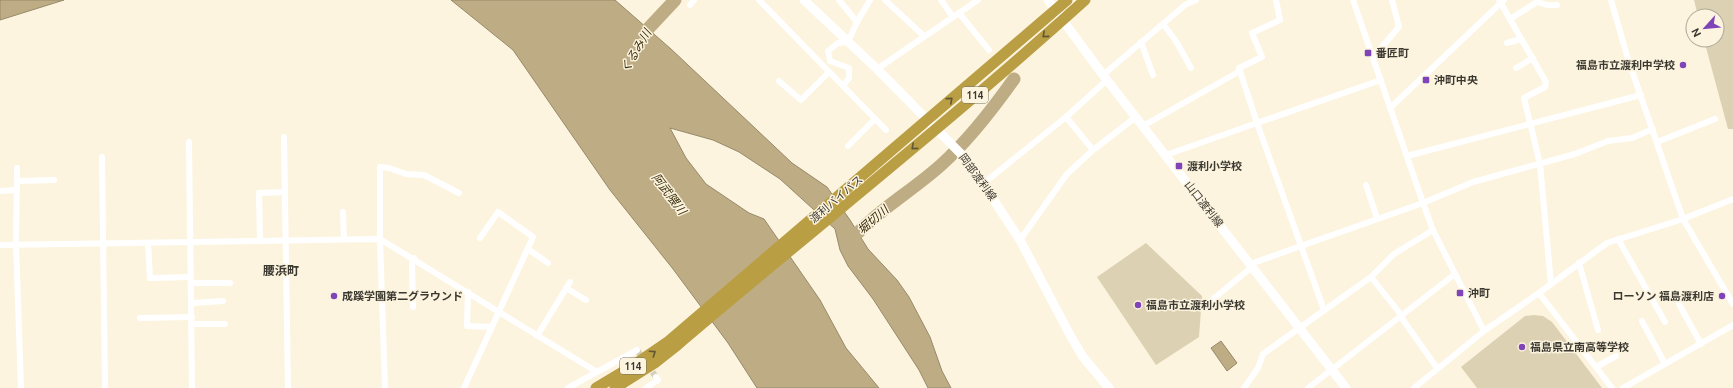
<svg xmlns="http://www.w3.org/2000/svg" width="1733" height="388" viewBox="0 0 1733 388" font-family="Ubuntu,'Noto Sans JP',sans-serif">
  <rect width="100%" height="100%" fill="#fcf4df"/>
  <g fill="#ddd1b4">
    <polygon points="1694,0 1733,0 1733,129 1728,129 1704,40 1717,40 1717,16 1698,16"/>
    <polygon points="1146,243 1202,296 1199,337 1156,365 1097,277"/>
    <polygon points="1534,315 1543,316 1552,322 1602,388 1477,388 1461,367 1525,316"/>
  </g>
  <g fill="#bead84" stroke="#978a6b">
    <polygon points="0,0 64,0 0,20"/>
    <polygon points="451,0 615,0 671,49 792,163 827,187 850,220 868,249 897,280 909,297 930,337 942,371 951,388 928,388 919,370 873,299 848,266 840,250 835,229 780,179 739,152 713,140 670,128 686,158 706,184 749,213 764,219 820,300 846,348 879,388 757,388 728,343 673,269 610,190 513,50"/>
    <polygon points="1221,341 1237,363 1227,371 1211,348"/>
  </g>
  <g fill="none" stroke-linecap="round" stroke-linejoin="round">
    <g stroke="#bead84" stroke-width="13">
      <polyline points="639,43 646,31 675,0"/>
      <path d="M855 248 852 239C878 210 912 191 941 165 969 140 992 110 1014 79"/>
    </g>
    <polyline stroke="#d5cebc" stroke-width="6" stroke-dasharray="6 3" stroke-linecap="butt" points="637,350 656,377"/>
    <g stroke="#fff" stroke-width="6">
      <polyline points="759,0 886,130"/>
      <polyline points="839,0 857,22"/>
      <polyline points="885,0 924,36"/>
      <polyline points="941,0 953,17"/>
      <polyline points="1499,0 1546,82 1545,87 1524,98 1540,164 1551,284"/>
      <polyline points="1611,0 1628,59 1683,219 1733,304"/>
      <polyline points="690,5 694,0"/>
      <polyline points="959,13 989,50"/>
      <polyline points="1510,19 1537,2 1547,5 1557,5"/>
      <polyline points="1163,24 1176,41 1191,68"/>
      <polyline points="1141,42 1153,75"/>
      <polyline points="1507,43 1521,39"/>
      <polyline points="1373,57 1399,27 1392,0"/>
      <polyline points="1516,68 1533,58"/>
      <polyline points="877,69 978,0"/>
      <polyline points="1240,71 1239,68 1262,57 1252,33 1280,20 1276,0"/>
      <polyline points="1103,75 1185,5 1196,0"/>
      <polyline points="779,81 801,100 829,72"/>
      <polyline points="843,86 849,78 849,68 830,61 828,51 838,43 848,42 857,22 870,0"/>
      <polyline points="1390,108 1504,0"/>
      <polyline points="1066,117 1093,150"/>
      <polyline points="1143,126 1240,71 1257,123 1166,155"/>
      <polyline points="284,137 288,388"/>
      <polyline points="189,142 192,388"/>
      <polyline points="1657,142 1715,119"/>
      <polyline points="848,146 875,119"/>
      <polyline points="1407,156 1641,95"/>
      <polyline points="102,157 105,388"/>
      <polyline points="17,168 16,244 21,388"/>
      <polyline points="18,181 54,180"/>
      <polyline points="984,183 1066,117 1107,80"/>
      <polyline points="1366,185 1377,218"/>
      <polyline points="0,191 17,190"/>
      <polyline points="343,212 344,239"/>
      <polyline points="1618,239 1665,322"/>
      <polyline points="1020,240 1067,174 1093,150 1136,117"/>
      <polyline points="260,241 259,193 285,192"/>
      <polyline points="148,243 150,278 191,277"/>
      <polyline points="0,245 380,239 597,372"/>
      <polyline points="528,249 548,263"/>
      <polyline points="1579,263 1598,330"/>
      <polyline points="1250,264 1423,203 1353,0"/>
      <polyline points="1371,277 1402,316"/>
      <polyline points="191,283 230,283"/>
      <polyline points="566,288 586,300"/>
      <polyline points="468,292 467,326 492,327"/>
      <polyline points="1539,293 1484,331 1433,230 1423,203 1473,182 1575,154 1608,141 1632,138 1653,129"/>
      <polyline points="192,303 223,301"/>
      <polyline points="1207,304 1252,267"/>
      <polyline points="1679,304 1701,344"/>
      <polyline points="413,307 412,263 414,258"/>
      <polyline points="1324,310 1257,123 1381,80"/>
      <polyline points="1401,317 1437,368"/>
      <polyline points="140,318 192,317"/>
      <polyline points="1642,321 1665,364"/>
      <polyline points="193,324 225,324"/>
      <polyline points="537,336 570,282"/>
      <polyline points="1596,367 1616,356"/>
      <polyline points="385,388 380,239 380,167 389,168 406,174 424,175 459,193"/>
      <polyline points="464,388 533,237 498,212 480,238"/>
      <polyline points="568,388 637,350"/>
      <polyline points="646,388 658,380 656,377"/>
      <polyline points="1244,388 1258,368 1263,354 1371,277 1394,254 1433,230"/>
      <polyline points="1308,388 1455,274"/>
      <polyline points="1414,388 1484,331"/>
      <polyline points="1612,388 1539,293 1607,243 1683,219 1733,199"/>
      <polyline points="1623,388 1733,325"/>
    </g>
    <g stroke="#fff" stroke-width="9">
      <polyline points="804,0 877,69 968,161 1020,240 1070,335 1083,357 1109,388"/>
      <polyline points="1048,0 1103,75 1346,388"/>
    </g>
    <g stroke="#ba9e43" stroke-width="11">
      <polyline points="596,388 631,367 669,341 1067,0"/>
      <path d="M615 388 656 362 675 347C811 231 952 120 1085 0"/>
    </g>
  </g>
  <defs><path id="oneway-chevron" d="M-2-3.5L2.5 0L-2 3.5" fill="none" stroke-width="1.6" stroke-linecap="round" stroke-linejoin="round"/></defs>
  <g stroke="#615736">
    <use href="#oneway-chevron" transform="translate(1045 35) rotate(139)"/>
    <use href="#oneway-chevron" transform="translate(950 100) rotate(-40)"/>
    <use href="#oneway-chevron" transform="translate(914 147) rotate(139)"/>
    <use href="#oneway-chevron" transform="translate(653 353) rotate(-34)"/>
  </g>
  <g fill="#8044b9" stroke="#fcf4df" stroke-width="1.5">
    <rect x="1364" y="49" width="8" height="8" rx="2"/>
    <circle cx="1683" cy="65" r="4"/>
    <rect x="1422" y="76" width="8" height="8" rx="2"/>
    <rect x="1175" y="162" width="8" height="8" rx="2"/>
    <rect x="1456" y="289" width="8" height="8" rx="2"/>
    <circle cx="334" cy="296" r="4"/>
    <circle cx="1722" cy="296" r="4"/>
    <circle cx="1138" cy="305" r="4"/>
    <circle cx="1522" cy="347" r="4"/>
  </g>
  <g text-anchor="middle" stroke-width="3" stroke-linejoin="round" paint-order="stroke">
    <g fill="#fcf4df" stroke="#757064" stroke-width="1">
      <rect x="962" y="87" width="26" height="16" rx="3"/>
      <rect x="620" y="358" width="26" height="16" rx="3"/>
    </g>
    <g font-size="10" font-weight="bold" fill="#3b3830">
      <text x="975" y="99">114</text>
      <text x="633" y="370">114</text>
    </g>
    <g font-size="11" font-weight="bold" fill="#3b3830" stroke="#fcf4df" text-anchor="start">
      <text x="1376" y="57">番匠町</text>
      <text x="1675" y="69" text-anchor="end">福島市立渡利中学校</text>
      <text x="1434" y="84">沖町中央</text>
      <text x="1187" y="170">渡利小学校</text>
      <text x="1468" y="297">沖町</text>
      <text x="342" y="300">成蹊学園第二グラウンド</text>
      <text x="1714" y="300" text-anchor="end">ローソン 福島渡利店</text>
      <text x="1146" y="309">福島市立渡利小学校</text>
      <text x="1530" y="351">福島県立南高等学校</text>
    </g>
    <g font-size="11" fill="#3b3830" stroke="#fcf4df">
      <text transform="translate(978 177) rotate(54)" y="4">岡部渡利線</text>
      <text transform="translate(836 199) rotate(-41)" y="4">渡利バイパス</text>
      <text transform="translate(1204 204) rotate(52)" y="4">山口渡利線</text>
    </g>
    <g font-size="12" font-style="italic" fill="#3a2d0a" stroke="#fcf4df">
      <text transform="translate(636 51) rotate(-59)" y="4">くるみ川</text>
      <text transform="translate(669 194) rotate(53)" y="4">阿武隈川</text>
      <text transform="translate(873 220) rotate(-41)" y="4">堀切川</text>
    </g>
    <g font-size="12" font-weight="bold" fill="#3b3830" stroke="#fcf4df">
      <text x="281" y="275">腰浜町</text>
    </g>
  </g>
  <g transform="translate(1705 28) rotate(243)"><circle r="19" fill="#fcf4df" stroke="#afa999"/>
  <path d="M0-3L7 15L0 10L-7 15Z" fill="#8044b9"/>
  <text y="-6" font-size="11" font-weight="bold" text-anchor="middle" fill="#3b3830">N</text>
  </g>
</svg>
